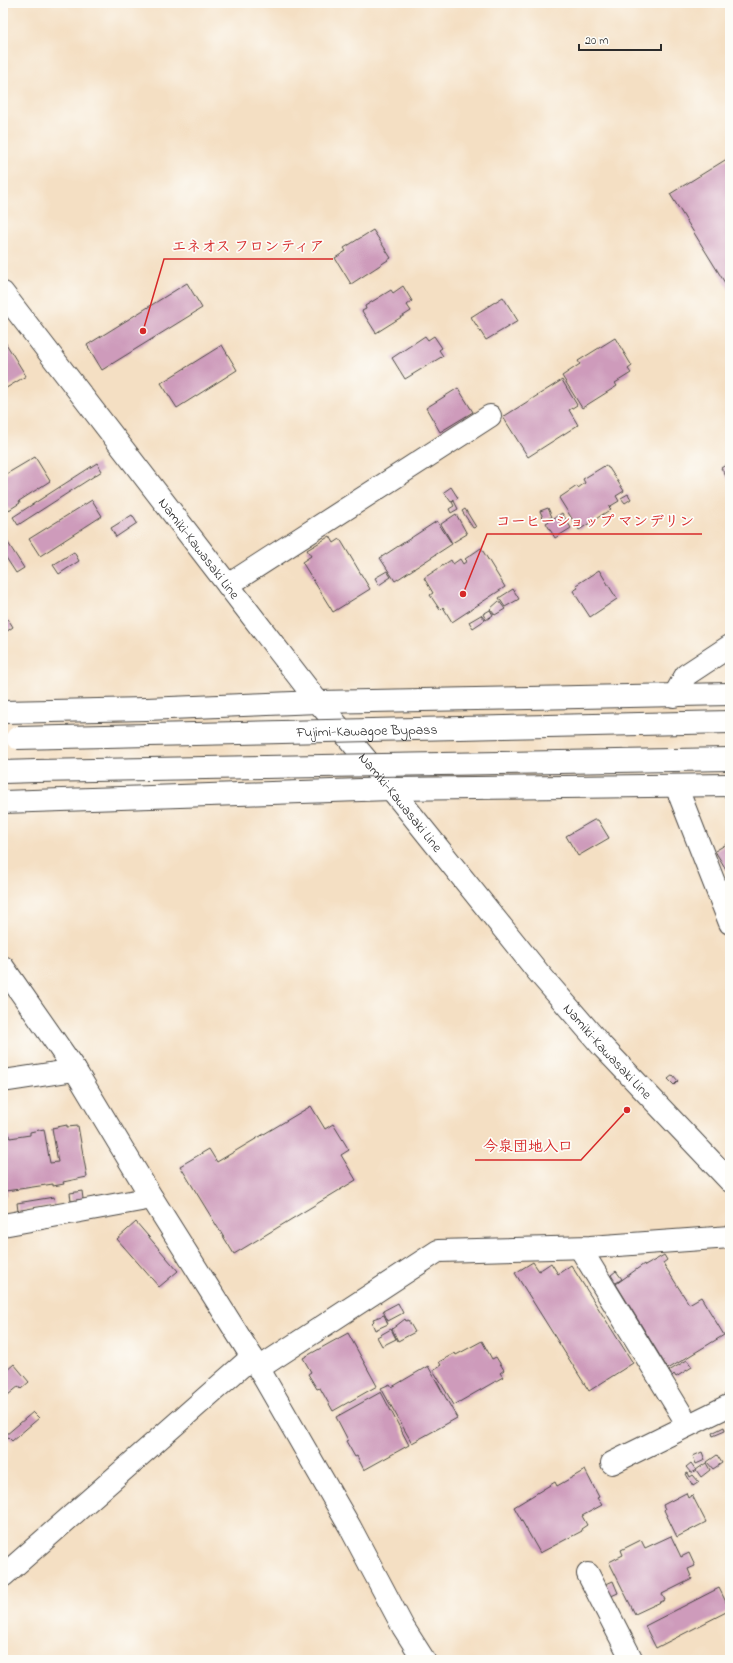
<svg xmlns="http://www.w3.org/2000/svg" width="733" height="1663" viewBox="0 0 733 1663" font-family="'Indie Flower','Klee One',sans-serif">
  <rect width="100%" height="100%" fill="#fdfcf7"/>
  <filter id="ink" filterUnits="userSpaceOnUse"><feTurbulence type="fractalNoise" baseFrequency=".025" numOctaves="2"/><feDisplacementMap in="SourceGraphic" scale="8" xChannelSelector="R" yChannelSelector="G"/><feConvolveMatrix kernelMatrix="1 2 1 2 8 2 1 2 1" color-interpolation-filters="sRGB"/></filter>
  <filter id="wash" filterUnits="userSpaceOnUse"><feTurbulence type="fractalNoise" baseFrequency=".012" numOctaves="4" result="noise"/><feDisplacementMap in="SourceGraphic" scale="16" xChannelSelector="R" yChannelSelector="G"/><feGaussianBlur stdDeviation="0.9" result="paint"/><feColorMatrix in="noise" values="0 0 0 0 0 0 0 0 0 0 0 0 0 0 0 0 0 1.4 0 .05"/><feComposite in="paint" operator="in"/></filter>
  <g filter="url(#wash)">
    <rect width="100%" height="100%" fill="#f4dfc3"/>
    <g id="blocks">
      <g fill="#ce9bbb">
        <polygon points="730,157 730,291 670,194"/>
        <polygon points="373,230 391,258 351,284 335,258 346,251 344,248"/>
        <polygon points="187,283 202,308 102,370 87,345"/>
        <polygon points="403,286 412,301 407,305 411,311 376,333 362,311 366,309 365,306 391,290 393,293"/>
        <polygon points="503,297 518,321 486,340 471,317"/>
        <polygon points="425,336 428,340 434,336 442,348 439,350 443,356 405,379 392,358"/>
        <polygon points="615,338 632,366 628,369 631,373 615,383 617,386 582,408 562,376 580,364 578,361"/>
        <polygon points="5,342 26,376 3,390 3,343"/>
        <polygon points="222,345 237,370 177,408 161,383"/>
        <polygon points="562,380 577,405 569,410 578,425 528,457 503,417"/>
        <polygon points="458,388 473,412 440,432 426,408"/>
        <polygon points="35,457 50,481 19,501 20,503 9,510 3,500 3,476"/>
        <polygon points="97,463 102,471 18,525 13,517"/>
        <polygon points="729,463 730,480 729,481 721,468"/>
        <polygon points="606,465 608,468 609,468 624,491 616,496 619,501 609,507 611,509 579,530 559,498 577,486 578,488 585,483 583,479"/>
        <polygon points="451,487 458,498 451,502 444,492"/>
        <polygon points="628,494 631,499 625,503 621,498"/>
        <polygon points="92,500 102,516 40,556 29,539"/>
        <polygon points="454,501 458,509 451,513 449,509 454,506 452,502"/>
        <polygon points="548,508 552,517 544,520 540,511"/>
        <polygon points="465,509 476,527 473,528 462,511"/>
        <polygon points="562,513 571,528 555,538 546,523"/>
        <polygon points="456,514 467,534 452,543 441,524"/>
        <polygon points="132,515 137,523 116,537 111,528"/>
        <polygon points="437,521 452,544 395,581 380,558"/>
        <polygon points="3,535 24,568 16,573 3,553"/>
        <polygon points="330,536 334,543 340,539 370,589 333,612 302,562 311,556 307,550"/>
        <polygon points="481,548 505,587 452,622 443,607 440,610 430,595 433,593 424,578 451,560 453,564 460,559 463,564 467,561 465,559"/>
        <polygon points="74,552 79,561 59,574 53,565"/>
        <polygon points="599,570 617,599 590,617 573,591 578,588 576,585"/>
        <polygon points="387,571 391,577 379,585 375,578"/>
        <polygon points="513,589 519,599 505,607 499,598"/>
        <polygon points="499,601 505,609 495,615 490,609"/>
        <polygon points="490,610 493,615 486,620 483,614"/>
        <polygon points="481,615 485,620 473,628 469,622"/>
        <polygon points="8,619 13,627 3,634 3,623"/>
        <polygon points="594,820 598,820 609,838 578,856 566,836"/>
        <polygon points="730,842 730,876 715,851"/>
        <polygon points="673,1075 678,1081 674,1085 668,1079"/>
        <polygon points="311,1106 325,1129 333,1124 349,1150 341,1155 356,1180 234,1254 180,1166 209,1149 217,1162"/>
        <polygon points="67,1125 67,1127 78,1126 87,1177 63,1182 64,1184 53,1186 53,1184 6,1191 7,1195 3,1196 3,1136 10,1135 10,1138 30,1135 30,1132 44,1129 50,1163 58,1162 52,1128"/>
        <polygon points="82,1191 83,1199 71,1201 70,1193"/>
        <polygon points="54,1197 55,1205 18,1211 17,1203"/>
        <polygon points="136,1222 178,1271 159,1287 117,1239"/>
        <polygon points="664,1255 667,1260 663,1263 689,1304 701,1297 724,1335 668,1369 616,1284 644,1264 645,1266"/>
        <polygon points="533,1262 539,1271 551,1263 558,1274 571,1265 633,1363 589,1391 515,1273"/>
        <polygon points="616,1271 622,1279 616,1283 611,1275"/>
        <polygon points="398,1303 403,1313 388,1321 383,1311"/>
        <polygon points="384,1315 388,1324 375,1330 372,1323 374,1321 373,1319"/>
        <polygon points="405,1319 406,1321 408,1320 415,1332 398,1341 392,1329"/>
        <polygon points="391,1329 396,1339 382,1346 377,1337"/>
        <polygon points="348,1333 377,1386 333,1411 320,1388 317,1389 308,1374 311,1372 303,1358"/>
        <polygon points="482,1341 492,1359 496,1357 504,1370 500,1373 503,1377 454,1405 433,1370 441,1365 439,1362 455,1353 456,1355"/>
        <polygon points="687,1360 692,1367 676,1377 674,1374 672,1376 669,1371"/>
        <polygon points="14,1364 29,1382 21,1389 19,1386 3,1399 3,1367 6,1371"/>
        <polygon points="428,1366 457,1418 412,1443 381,1388 390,1384 392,1387"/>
        <polygon points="381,1392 409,1445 364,1470 357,1456 355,1457 346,1441 348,1440 336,1417"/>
        <polygon points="33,1412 39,1418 12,1441 6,1435"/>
        <polygon points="724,1427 725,1431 713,1436 712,1433"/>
        <polygon points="702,1452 705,1460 696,1464 693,1456"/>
        <polygon points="717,1455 722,1463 713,1469 707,1462"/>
        <polygon points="691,1463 696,1470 691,1473 686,1467"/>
        <polygon points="706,1463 710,1470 701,1477 696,1470"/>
        <polygon points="585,1470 599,1497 597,1498 602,1505 582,1516 587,1525 581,1529 582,1531 540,1553 514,1507 555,1482 557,1486"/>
        <polygon points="688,1473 690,1477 693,1475 699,1482 693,1486 686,1474"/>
        <polygon points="686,1493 688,1498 692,1495 706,1522 677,1537 664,1510 665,1509 663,1505"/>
        <polygon points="671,1536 681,1557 689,1553 695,1566 688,1569 692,1579 662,1594 665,1600 635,1614 609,1562 623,1555 621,1550 641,1540 645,1548"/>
        <polygon points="613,1581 618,1593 609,1597 604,1585"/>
        <polygon points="719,1588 730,1610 656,1648 645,1626"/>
      </g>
    </g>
  </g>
  <g filter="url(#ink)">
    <use href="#blocks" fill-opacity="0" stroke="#494642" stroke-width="1"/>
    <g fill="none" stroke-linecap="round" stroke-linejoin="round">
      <defs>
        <g id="minor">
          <polyline points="228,585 490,416"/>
          <polyline points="674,696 686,675 730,646"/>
          <polyline points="676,786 730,923"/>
          <polyline points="3,967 75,1070 152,1198 252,1357 350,1527 403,1627 424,1660"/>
          <polyline points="3,1081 75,1070"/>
          <polyline points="3,1225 152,1198"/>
          <polyline points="580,1248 688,1425"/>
          <polyline points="259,1368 438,1251 590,1247 730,1237"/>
          <polyline points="612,1463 730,1405"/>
          <polyline points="588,1574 632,1660"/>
          <polyline points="3,1576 252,1357"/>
        </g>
        <g id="major">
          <path id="s1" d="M3 293 318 702 391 789 538 972 601 1045 730 1181"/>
        </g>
        <g id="highway">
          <polyline points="3,712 146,709 318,702 730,694"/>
          <polyline points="3,772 37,771"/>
          <polyline points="3,802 391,789 730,785"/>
        </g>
      </defs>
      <use href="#minor" stroke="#494642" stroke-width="24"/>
      <use href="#major" stroke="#494642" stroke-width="24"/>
      <use href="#highway" stroke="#494642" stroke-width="24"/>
      <use href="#minor" stroke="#fff" stroke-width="22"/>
      <use href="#major" stroke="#fff" stroke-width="22"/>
      <use href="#highway" stroke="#fff" stroke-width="22"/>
      <defs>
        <g id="highway-bridge">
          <path id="s2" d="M17 738 730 722"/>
          <polyline points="37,771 730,759"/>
        </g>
      </defs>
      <use href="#highway-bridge" stroke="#494642" stroke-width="24" stroke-linecap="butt"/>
      <use href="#highway-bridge" stroke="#fff" stroke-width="22"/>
    </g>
  </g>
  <g text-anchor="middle" stroke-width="3.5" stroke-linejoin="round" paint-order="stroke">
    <g font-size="14" fill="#2b2b2b" stroke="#fdfcf7">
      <text dy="5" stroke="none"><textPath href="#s1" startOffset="322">Namiki-Kawasaki Line</textPath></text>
      <text dy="5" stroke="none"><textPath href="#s2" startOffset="350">Fujimi-Kawagoe Bypass</textPath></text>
      <text dy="5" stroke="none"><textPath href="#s1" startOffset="646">Namiki-Kawasaki Line</textPath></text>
      <text dy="5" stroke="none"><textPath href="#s1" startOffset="970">Namiki-Kawasaki Line</textPath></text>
    </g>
  </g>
  <path fill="none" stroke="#d62828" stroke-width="1.5" d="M143 331L164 259H333M463 594L487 534H702M627 1110L581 1160H475"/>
  <g fill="#d62828" stroke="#fdfcf7" stroke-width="1.5">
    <circle cx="143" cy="331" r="4"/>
    <circle cx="463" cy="594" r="4"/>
    <circle cx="627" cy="1110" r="4"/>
  </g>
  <g font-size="15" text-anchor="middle" font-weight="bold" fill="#d62828" stroke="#fdfcf7" stroke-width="3.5" stroke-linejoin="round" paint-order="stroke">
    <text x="248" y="251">エネオス フロンティア</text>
    <text x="595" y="526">コーヒーショップ マンデリン</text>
    <text x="528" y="1151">今泉団地入口</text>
  </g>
  <rect width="733" height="1663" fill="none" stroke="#fdfcf7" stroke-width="16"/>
  <path d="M579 44v6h82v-6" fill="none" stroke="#2b2b2b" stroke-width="2"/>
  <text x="585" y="44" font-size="12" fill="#2b2b2b" stroke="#fdfcf7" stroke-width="3" paint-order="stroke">20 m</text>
</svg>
